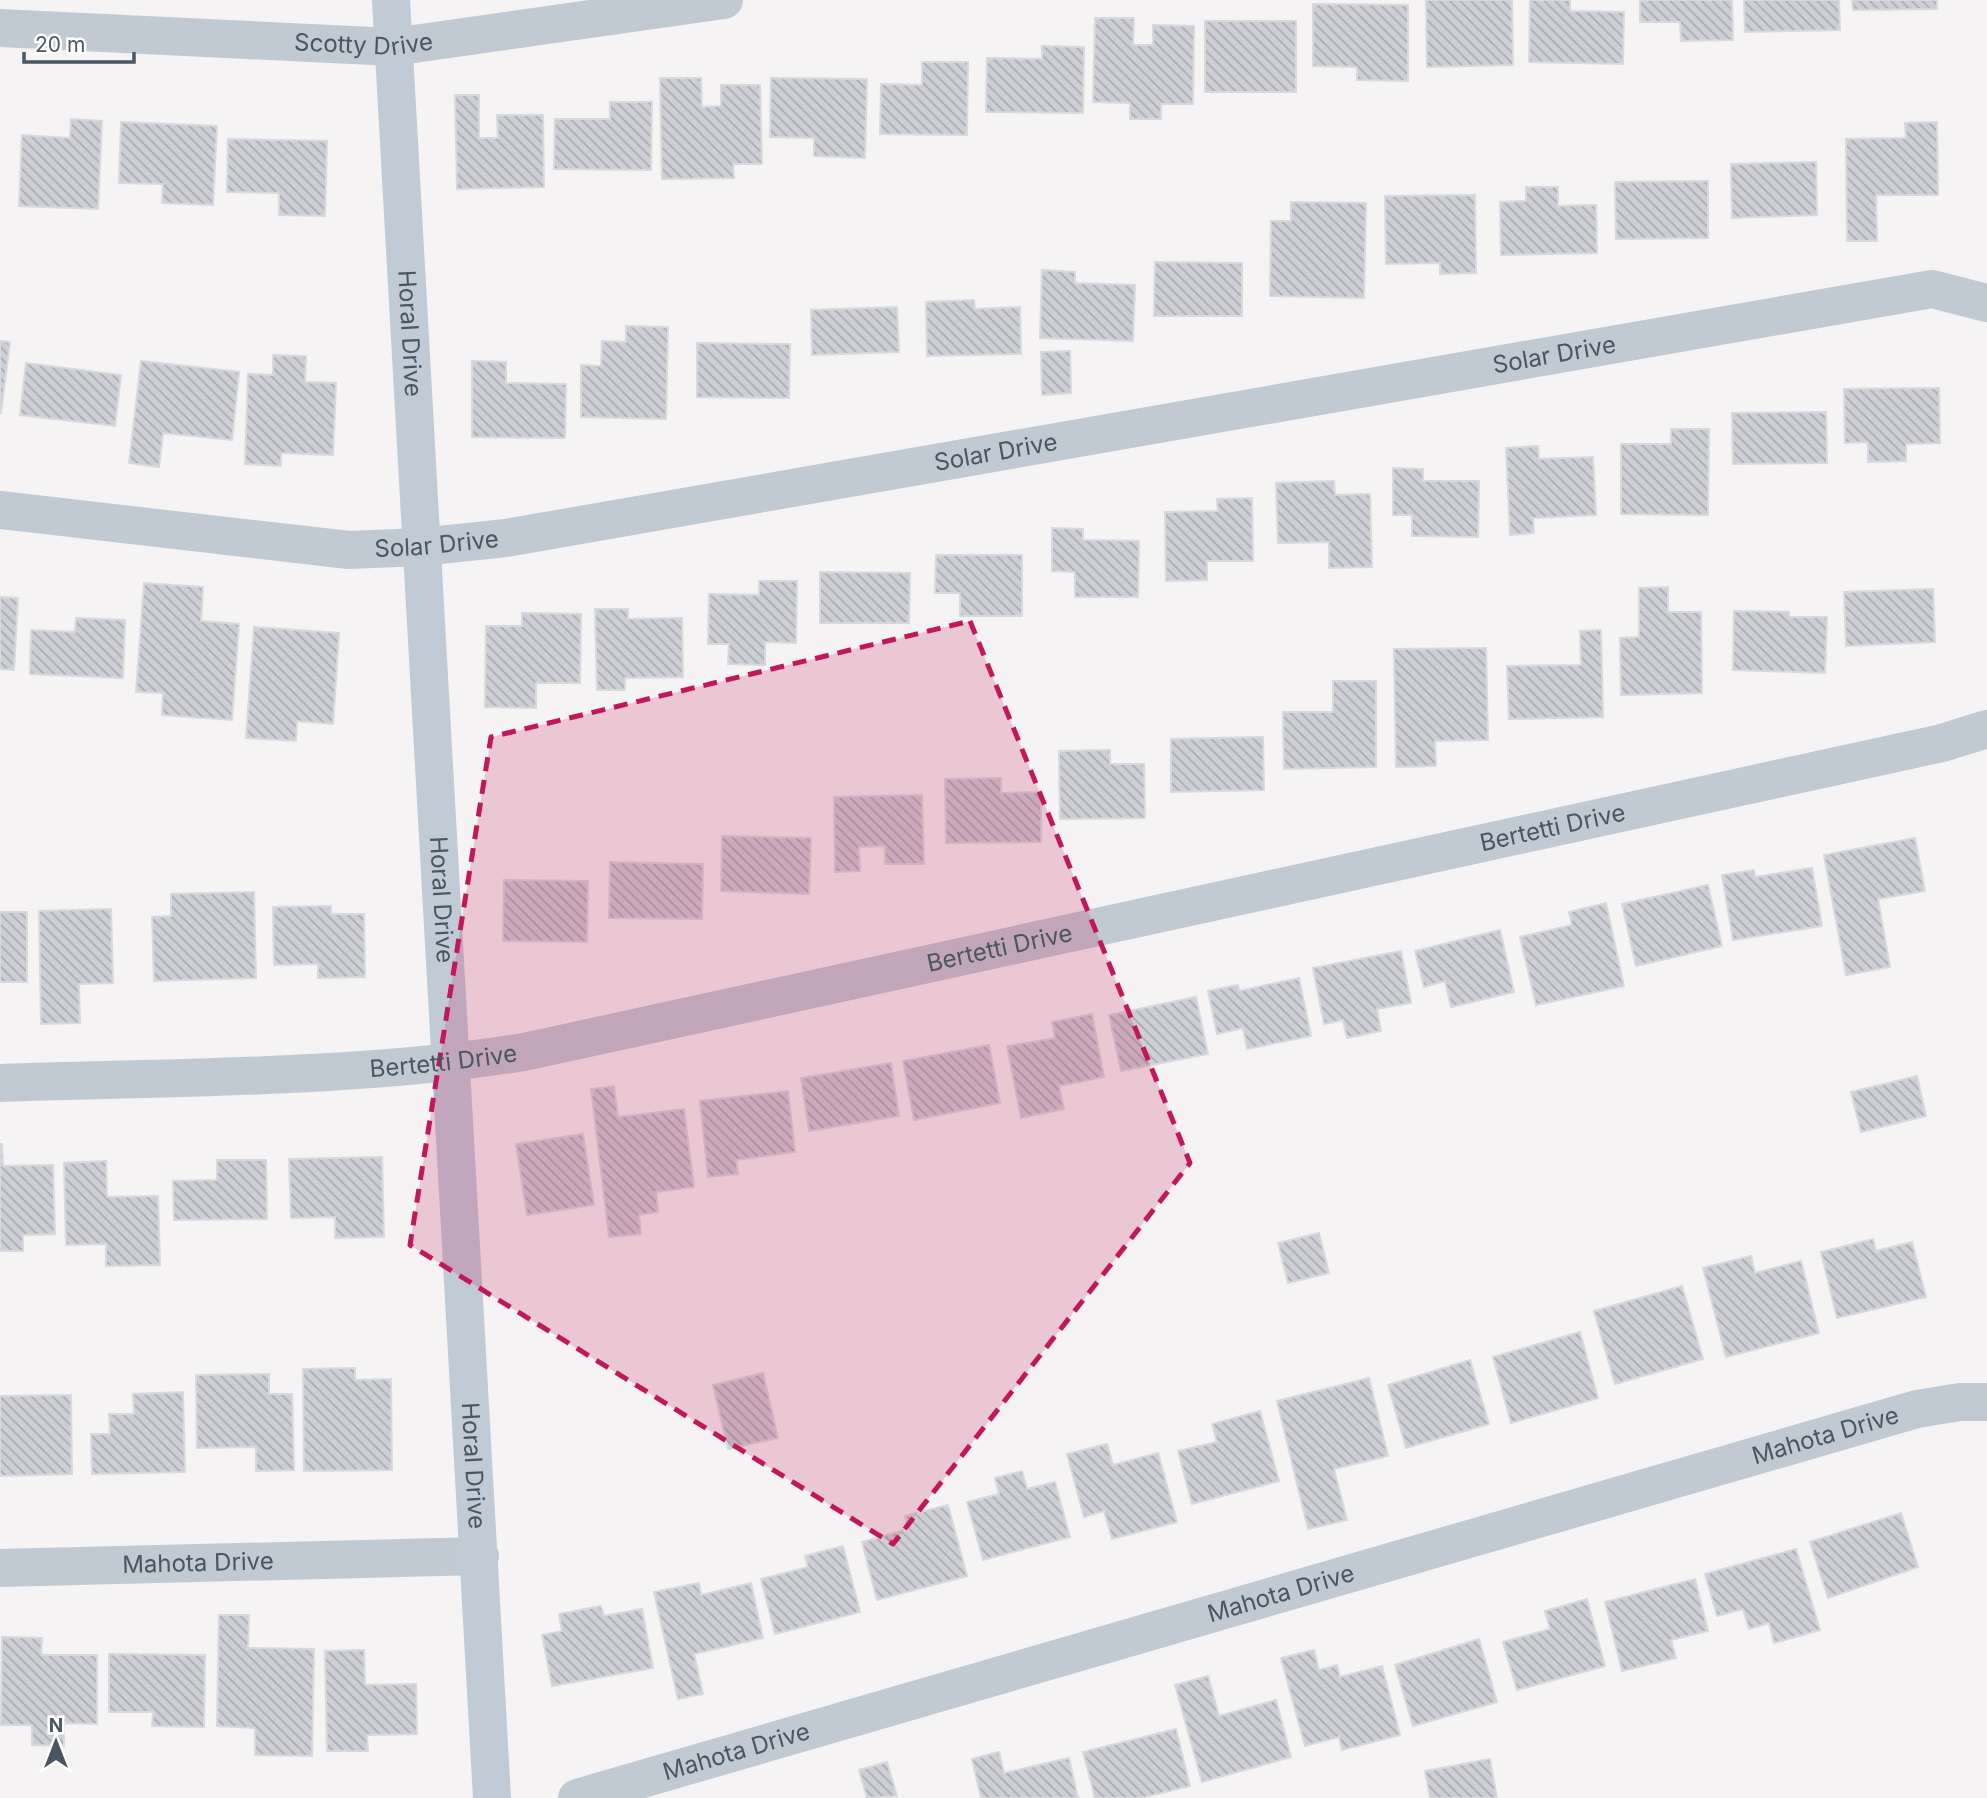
<svg xmlns="http://www.w3.org/2000/svg" width="1987" height="1798" viewBox="0 0 1987 1798" font-family="Inter,sans-serif">
  <defs>
    <pattern id="building-back-hatch" width="6" height="6" patternUnits="userSpaceOnUse" patternTransform="scale(1.75)"><rect width="6" height="6" fill="#cdcfd5"/><path d="M-1 5l2 2M0 0l6 6M5-1l2 2" fill="none" stroke="#a8abb0"/></pattern>
  </defs>
  <rect width="100%" height="100%" fill="#f5f3f3"/>
  <g fill="url(#building-back-hatch)" stroke="#d7d9de" stroke-width="2">
    <polygon points="1426,0 1512,0 1513,65 1427,67"/>
    <polygon points="1530,0 1570,0 1570,11 1624,12 1623,64 1529,62"/>
    <polygon points="1640,0 1732,0 1733,40 1681,41 1680,22 1640,22"/>
    <polygon points="1744,0 1839,0 1840,30 1745,32"/>
    <polygon points="1852,0 1937,0 1937,9 1853,10"/>
    <polygon points="1313,4 1408,5 1408,81 1357,80 1357,67 1313,66"/>
    <polygon points="1095,18 1134,18 1133,45 1153,45 1153,25 1194,26 1193,104 1161,104 1161,119 1130,119 1130,103 1093,102"/>
    <rect x="1205" y="21" width="91" height="71"/>
    <polygon points="1042,46 1084,47 1083,113 986,112 987,58 1042,59"/>
    <polygon points="922,62 968,62 967,135 880,134 881,84 922,85"/>
    <polygon points="660,78 701,78 702,107 721,106 721,85 760,85 762,164 733,164 734,178 662,179"/>
    <polygon points="771,78 867,79 865,158 814,156 814,138 770,137"/>
    <polygon points="455,95 479,95 479,138 498,138 497,115 543,115 544,187 457,189"/>
    <polygon points="610,102 652,102 651,170 554,169 555,119 610,119"/>
    <polygon points="71,119 102,121 98,209 19,206 22,135 70,138"/>
    <polygon points="121,122 217,126 213,205 162,203 163,184 119,183"/>
    <polygon points="1937,122 1938,195 1876,195 1877,241 1847,241 1846,139 1906,138 1905,123"/>
    <polygon points="228,139 327,141 325,216 279,215 279,193 227,192"/>
    <polygon points="1816,162 1817,215 1732,218 1731,164"/>
    <polygon points="1708,181 1708,238 1616,239 1615,182"/>
    <polygon points="1526,187 1558,187 1558,206 1596,205 1597,253 1501,255 1500,202 1526,201"/>
    <polygon points="1475,195 1476,273 1440,274 1440,263 1386,264 1385,196"/>
    <polygon points="1291,202 1366,203 1364,298 1270,296 1271,221 1291,221"/>
    <polygon points="1155,262 1242,263 1242,316 1154,316"/>
    <polygon points="1042,270 1075,272 1075,283 1135,285 1133,341 1040,338"/>
    <polygon points="974,300 975,309 1020,307 1021,354 927,356 926,302"/>
    <polygon points="897,307 899,352 812,355 811,310"/>
    <polygon points="626,326 668,327 666,419 581,417 581,365 601,366 602,341 626,342"/>
    <polygon points="0,341 10,342 1,413 0,413"/>
    <polygon points="697,343 790,344 789,398 697,397"/>
    <polygon points="1070,351 1071,393 1042,395 1041,352"/>
    <polygon points="273,355 306,356 305,382 336,383 333,455 281,453 281,466 245,464 248,374 273,375"/>
    <polygon points="141,361 239,372 232,440 163,433 159,467 129,463"/>
    <polygon points="472,361 506,362 506,383 566,384 565,438 472,437"/>
    <polygon points="26,363 121,375 115,426 20,415"/>
    <polygon points="1939,388 1940,443 1906,444 1906,461 1868,462 1868,442 1845,443 1844,389"/>
    <polygon points="1826,412 1827,463 1733,464 1732,413"/>
    <polygon points="1671,429 1709,429 1708,515 1621,514 1621,444 1671,444"/>
    <polygon points="1538,446 1539,459 1593,457 1596,515 1533,518 1534,533 1510,535 1506,448"/>
    <polygon points="1393,468 1423,469 1423,481 1479,481 1478,537 1412,536 1412,515 1393,515"/>
    <polygon points="1334,481 1335,495 1370,494 1372,567 1329,568 1329,542 1278,543 1276,483"/>
    <polygon points="1252,498 1253,561 1207,561 1207,580 1166,581 1165,512 1218,511 1217,499"/>
    <polygon points="1052,528 1083,529 1083,540 1139,541 1138,597 1075,597 1075,572 1052,571"/>
    <polygon points="936,555 1022,555 1022,616 960,616 960,593 935,593"/>
    <polygon points="820,572 910,573 909,623 820,623"/>
    <polygon points="759,581 797,581 796,643 765,642 765,665 728,664 729,644 708,644 709,594 759,595"/>
    <polygon points="144,583 203,587 201,621 239,624 232,720 162,715 163,693 136,692"/>
    <polygon points="1668,587 1668,612 1701,612 1702,693 1621,695 1620,638 1639,637 1639,588"/>
    <polygon points="1933,589 1935,642 1846,646 1844,592"/>
    <polygon points="0,597 18,598 14,670 0,669"/>
    <polygon points="595,609 628,609 628,619 682,618 683,677 625,678 625,690 597,690"/>
    <polygon points="1734,611 1789,612 1789,617 1827,617 1825,673 1733,670"/>
    <polygon points="522,613 581,614 580,683 536,683 536,708 485,707 486,626 522,626"/>
    <polygon points="76,618 125,620 123,678 30,674 31,630 75,632"/>
    <polygon points="254,627 339,633 333,724 297,721 296,741 246,738"/>
    <polygon points="1601,630 1603,717 1509,719 1507,666 1581,665 1580,631"/>
    <polygon points="1486,648 1488,740 1435,741 1436,766 1396,767 1394,649"/>
    <polygon points="1333,681 1376,681 1376,767 1284,769 1283,712 1333,712"/>
    <polygon points="1263,737 1264,790 1171,792 1171,739"/>
    <polygon points="1110,750 1110,764 1144,764 1145,818 1060,819 1059,751"/>
    <polygon points="1001,778 1001,793 1041,792 1041,842 946,843 945,779"/>
    <polygon points="922,795 924,864 885,864 885,846 859,847 860,871 835,872 834,797"/>
    <polygon points="722,836 811,838 809,894 721,891"/>
    <polygon points="1915,838 1925,891 1878,899 1890,967 1846,975 1824,855"/>
    <polygon points="610,862 703,864 702,919 609,918"/>
    <polygon points="1812,868 1822,926 1733,940 1722,875 1754,870 1755,877"/>
    <polygon points="504,880 588,881 587,942 503,941"/>
    <polygon points="1708,885 1722,946 1636,966 1622,904"/>
    <polygon points="254,892 256,978 154,981 152,917 171,916 171,894"/>
    <polygon points="1606,903 1624,986 1536,1005 1520,937 1572,925 1569,912"/>
    <polygon points="331,906 331,914 364,914 365,977 318,978 318,964 274,965 273,907"/>
    <polygon points="111,909 113,983 79,984 80,1023 41,1024 39,911"/>
    <rect x="0" y="912" width="27" height="70"/>
    <polygon points="1500,930 1514,992 1451,1007 1445,981 1424,987 1415,951"/>
    <polygon points="1401,951 1411,1003 1377,1009 1381,1031 1347,1038 1343,1020 1324,1024 1313,968"/>
    <polygon points="1299,978 1311,1036 1247,1049 1243,1028 1217,1034 1208,991 1238,985 1239,991"/>
    <polygon points="1196,997 1208,1054 1121,1071 1109,1015"/>
    <polygon points="1092,1014 1104,1077 1059,1086 1064,1109 1021,1118 1007,1046 1055,1038 1052,1022"/>
    <polygon points="989,1045 1000,1103 914,1120 903,1061"/>
    <polygon points="891,1063 899,1116 809,1131 801,1078"/>
    <polygon points="1917,1076 1926,1116 1861,1132 1851,1092"/>
    <polygon points="614,1086 618,1117 684,1109 694,1187 656,1192 658,1212 639,1215 641,1234 609,1237 591,1089"/>
    <polygon points="788,1091 795,1152 736,1160 738,1174 708,1177 700,1101"/>
    <polygon points="583,1134 594,1205 527,1215 516,1144"/>
    <polygon points="0,1144 2,1144 3,1166 53,1165 55,1234 23,1235 23,1251 0,1251"/>
    <polygon points="382,1157 384,1237 335,1238 335,1217 291,1218 289,1159"/>
    <polygon points="217,1160 266,1160 267,1219 174,1220 173,1181 217,1180"/>
    <polygon points="106,1161 107,1197 158,1196 160,1265 106,1266 106,1244 66,1245 64,1163"/>
    <polygon points="1319,1233 1329,1273 1288,1283 1278,1243"/>
    <polygon points="1873,1239 1876,1251 1912,1242 1926,1297 1837,1318 1821,1252"/>
    <polygon points="1751,1256 1755,1273 1801,1261 1819,1333 1726,1357 1703,1268"/>
    <polygon points="1682,1286 1703,1359 1615,1384 1594,1311"/>
    <polygon points="1580,1332 1598,1398 1511,1423 1493,1357"/>
    <polygon points="1470,1360 1489,1424 1406,1448 1388,1385"/>
    <polygon points="355,1368 355,1380 391,1379 392,1470 304,1471 303,1369"/>
    <polygon points="763,1373 778,1438 728,1449 713,1385"/>
    <polygon points="269,1374 269,1394 292,1394 294,1470 256,1471 256,1447 197,1448 196,1375"/>
    <polygon points="1369,1378 1388,1456 1334,1469 1347,1520 1308,1529 1277,1401"/>
    <polygon points="183,1392 185,1472 92,1474 91,1434 110,1434 109,1414 134,1414 133,1394"/>
    <polygon points="71,1395 72,1474 0,1476 0,1396"/>
    <polygon points="1260,1411 1279,1481 1192,1504 1178,1451 1217,1442 1212,1424"/>
    <polygon points="1107,1444 1113,1465 1158,1453 1177,1522 1112,1539 1104,1511 1084,1517 1067,1454"/>
    <polygon points="1022,1471 1027,1489 1055,1482 1070,1537 983,1560 967,1502 999,1494 995,1478"/>
    <polygon points="948,1505 967,1576 877,1600 862,1542 908,1529 905,1516"/>
    <polygon points="1901,1513 1918,1567 1828,1598 1810,1542"/>
    <polygon points="843,1546 860,1612 775,1634 761,1579 808,1567 805,1556"/>
    <polygon points="1796,1549 1820,1630 1774,1643 1769,1623 1749,1629 1743,1609 1717,1616 1705,1574"/>
    <polygon points="1695,1579 1708,1631 1671,1640 1676,1658 1622,1671 1605,1602"/>
    <polygon points="699,1583 701,1595 751,1583 763,1638 694,1654 703,1694 678,1699 654,1592"/>
    <polygon points="1587,1599 1605,1666 1517,1690 1503,1642 1550,1629 1545,1611"/>
    <polygon points="601,1606 604,1616 642,1609 653,1668 552,1686 542,1635 562,1631 559,1614"/>
    <polygon points="219,1615 249,1615 248,1648 314,1649 312,1756 255,1755 255,1728 217,1726"/>
    <polygon points="2,1637 42,1638 41,1655 97,1655 97,1724 64,1723 64,1746 32,1745 32,1725 1,1725"/>
    <polygon points="1479,1639 1497,1702 1413,1726 1395,1665"/>
    <polygon points="364,1650 365,1685 416,1684 417,1734 367,1735 368,1751 327,1751 325,1651"/>
    <polygon points="1314,1650 1319,1670 1337,1665 1340,1677 1382,1666 1400,1735 1342,1750 1339,1737 1305,1746 1281,1658"/>
    <polygon points="109,1654 205,1655 204,1727 152,1726 153,1712 109,1712"/>
    <polygon points="1208,1676 1219,1716 1276,1700 1291,1757 1202,1782 1175,1685"/>
    <polygon points="1176,1729 1190,1786 1141,1798 1095,1798 1083,1752"/>
    <polygon points="999,1752 1004,1773 1069,1758 1078,1798 981,1798 972,1759"/>
    <polygon points="1490,1759 1497,1798 1430,1798 1425,1771"/>
    <polygon points="887,1762 897,1796 867,1798 859,1770"/>
  </g>
  <g fill="none" stroke-linecap="round" stroke-linejoin="round">
    <g stroke="#c1cad2" stroke-width="38">
      <path id="s1" d="M0 28 393 47 724 0"/>
      <path id="s2" d="M0 510 349 550 421 547 506 538 1932 289 1987 303"/>
      <path id="s3" d="M0 1083C174 1077 353 1079 524 1052L1942 743 1987 729"/>
      <path id="s4" d="M0 1568 480 1556"/>
      <path id="s5" d="M577 1798 1917 1409 1960 1402H1987"/>
    </g>
    <path stroke="#c1cbd6" stroke-width="38" id="s6" d="M391 0 492 1798"/>
  </g>
  <path fill="#c2185b" fill-opacity="0.2" stroke="#c2185b" stroke-width="5" stroke-dasharray="14 9" stroke-linejoin="round" d="M970 621 1190 1163 893 1544 410 1245 491 737Z"/>
  <g text-anchor="middle" stroke-width="6" stroke-linejoin="round" paint-order="stroke">
    <g font-size="24" fill="#4a5661" stroke="#fff">
      <text dy="8" stroke="none"><textPath href="#s1" startOffset="364">Scotty Drive</textPath></text>
      <text dy="8" stroke="none"><textPath href="#s6" startOffset="334">Horal Drive</textPath></text>
      <text dy="8" stroke="none"><textPath href="#s2" startOffset="1573">Solar Drive</textPath></text>
      <text dy="8" stroke="none"><textPath href="#s2" startOffset="1006">Solar Drive</textPath></text>
      <text dy="8" stroke="none"><textPath href="#s2" startOffset="439">Solar Drive</textPath></text>
      <text dy="8" stroke="none"><textPath href="#s3" startOffset="1578">Bertetti Drive</textPath></text>
      <text dy="8" stroke="none"><textPath href="#s6" startOffset="901">Horal Drive</textPath></text>
      <text dy="8" stroke="none"><textPath href="#s3" startOffset="1012">Bertetti Drive</textPath></text>
      <text dy="8" stroke="none"><textPath href="#s3" startOffset="444">Bertetti Drive</textPath></text>
      <text dy="8" stroke="none"><textPath href="#s5" startOffset="1300">Mahota Drive</textPath></text>
      <text dy="8" stroke="none"><textPath href="#s6" startOffset="1468">Horal Drive</textPath></text>
      <text dy="8" stroke="none"><textPath href="#s4" startOffset="198">Mahota Drive</textPath></text>
      <text dy="8" stroke="none"><textPath href="#s5" startOffset="733">Mahota Drive</textPath></text>
      <text dy="8" stroke="none"><textPath href="#s5" startOffset="166">Mahota Drive</textPath></text>
    </g>
  </g>
  <g transform="translate(56 1742)" stroke="#ffffff" stroke-width="5" paint-order="stroke">
  <path d="M0-5L12 26L0 18L-12 26Z" fill="#4a5661"/>
  <text y="-10" font-size="19" font-weight="bold" text-anchor="middle" fill="#4a5661">N</text>
  </g>
  <path d="M24 52v10h110v-10" fill="none" stroke="#4a5661" stroke-width="3.5"/>
  <text x="35" y="52" font-size="21" fill="#4a5661" stroke="#ffffff" stroke-width="5" paint-order="stroke">20 m</text>
</svg>
